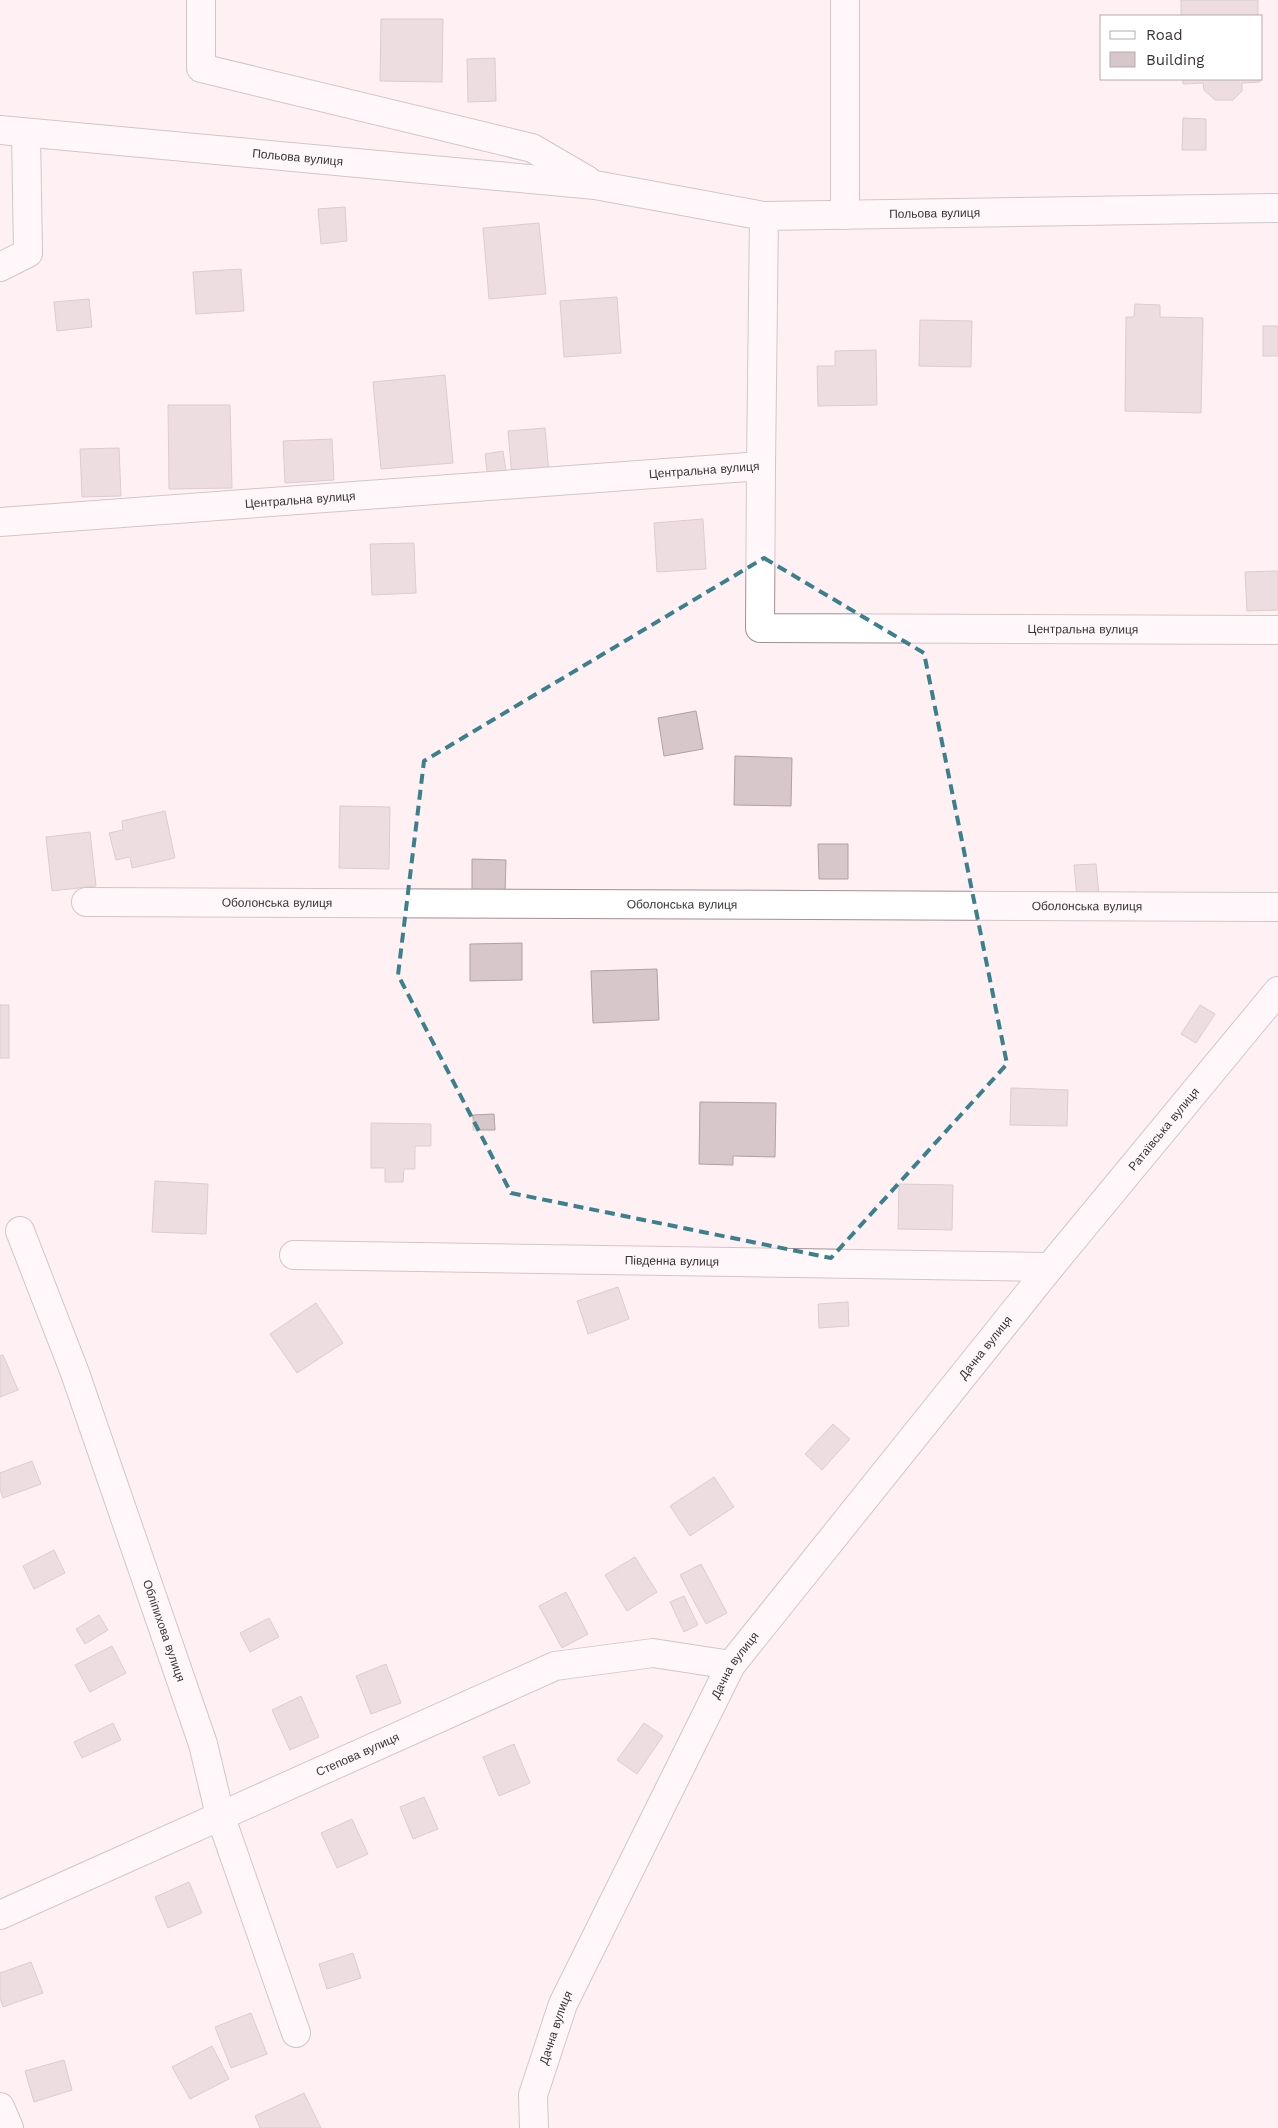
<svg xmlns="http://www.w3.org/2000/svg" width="1278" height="2128" viewBox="0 0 1278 2128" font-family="'Work Sans',sans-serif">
  <rect width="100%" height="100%" fill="#fff0f4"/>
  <g fill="#d7c6ca" stroke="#b1a0a5">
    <rect x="1181" y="0" width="77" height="16"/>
    <polygon points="381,19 443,19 442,82 380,81"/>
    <polygon points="495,58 496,101 468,102 467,59"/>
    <polygon points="1183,79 1260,79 1260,82 1242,83 1242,91 1233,100 1215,100 1204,90 1203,83 1183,84"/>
    <polygon points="1183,118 1206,119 1206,150 1182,150"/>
    <polygon points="345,207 347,241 321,244 318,209"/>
    <polygon points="539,223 546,294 489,299 483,228"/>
    <polygon points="241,269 244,311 196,314 193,272"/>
    <polygon points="617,297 621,353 564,357 560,301"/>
    <polygon points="89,299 92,327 57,331 54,302"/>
    <polygon points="1135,304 1160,305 1160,317 1203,318 1201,413 1125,411 1126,317 1134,317"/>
    <polygon points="920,320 972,321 971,367 919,366"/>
    <rect x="1263" y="326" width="15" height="30"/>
    <polygon points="876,350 877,405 818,406 817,366 835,366 835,351"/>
    <polygon points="445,375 453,463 381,469 373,382"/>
    <polygon points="168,405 230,405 232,488 169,489"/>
    <polygon points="545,428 549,474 512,477 508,431"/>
    <polygon points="332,439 334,480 285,483 283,441"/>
    <polygon points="119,448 121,496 82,497 80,449"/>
    <polygon points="503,451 507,477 488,479 485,454"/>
    <polygon points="703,519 706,569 657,572 654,523"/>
    <polygon points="414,543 416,593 372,595 370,544"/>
    <polygon points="1278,571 1278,610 1247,611 1245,572"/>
    <polygon points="696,711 703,749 664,756 658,718"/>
    <polygon points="735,756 792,758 791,806 734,805"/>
    <polygon points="340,806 390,807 389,869 339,868"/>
    <polygon points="165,811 175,858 132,868 130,857 116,860 109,833 123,830 122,821"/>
    <polygon points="90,832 96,886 52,891 46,837"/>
    <polygon points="818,844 848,844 848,879 819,879"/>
    <polygon points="472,859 506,860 505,895 472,894"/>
    <polygon points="1096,864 1099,895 1077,897 1074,865"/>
    <polygon points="522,943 522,980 470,981 470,944"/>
    <polygon points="657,969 659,1020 593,1023 591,971"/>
    <rect x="0" y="1005" width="9" height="53"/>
    <polygon points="1200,1005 1215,1014 1196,1043 1181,1034"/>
    <polygon points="1011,1088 1068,1090 1067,1126 1010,1125"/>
    <polygon points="700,1102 776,1103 775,1157 733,1156 733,1165 699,1164"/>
    <polygon points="494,1114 495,1130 473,1130 473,1115"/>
    <polygon points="371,1123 431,1124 431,1146 415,1146 415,1169 404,1169 403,1182 385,1182 385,1168 371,1168"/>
    <polygon points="155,1181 208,1184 206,1234 152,1232"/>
    <polygon points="899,1184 953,1185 952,1230 898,1229"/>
    <polygon points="618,1287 629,1319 588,1334 577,1301"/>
    <polygon points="848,1302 849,1326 819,1328 818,1304"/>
    <polygon points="316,1303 343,1343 297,1373 270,1334"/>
    <polygon points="3,1355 18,1390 0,1397 0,1356"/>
    <polygon points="833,1424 850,1439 822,1470 805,1454"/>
    <polygon points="32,1461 41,1484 3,1498 0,1489 0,1473"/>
    <polygon points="714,1477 734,1507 690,1536 670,1506"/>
    <polygon points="54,1550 65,1573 34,1589 23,1566"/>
    <polygon points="635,1557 657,1592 627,1611 605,1575"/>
    <polygon points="701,1564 727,1613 706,1624 680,1575"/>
    <polygon points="566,1592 588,1634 562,1648 539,1606"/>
    <polygon points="684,1596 698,1625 684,1632 670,1602"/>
    <polygon points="99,1615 108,1630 85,1644 76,1629"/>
    <polygon points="269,1618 279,1637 250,1652 240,1633"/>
    <polygon points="112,1646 126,1673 90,1692 75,1665"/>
    <polygon points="386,1664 401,1703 371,1714 356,1676"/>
    <polygon points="301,1696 319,1737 290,1750 272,1710"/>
    <polygon points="113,1723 121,1740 82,1758 74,1742"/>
    <polygon points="644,1723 663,1736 637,1774 617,1760"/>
    <polygon points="514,1744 530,1783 499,1796 483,1757"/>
    <polygon points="424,1797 438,1829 413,1839 400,1807"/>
    <polygon points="352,1819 368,1854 337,1868 321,1833"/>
    <polygon points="189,1882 202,1913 168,1928 155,1897"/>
    <polygon points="353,1953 361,1978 327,1989 319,1964"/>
    <polygon points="31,1962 43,1993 3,2007 0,1998 0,1973"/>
    <polygon points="251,2013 267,2054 231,2068 215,2027"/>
    <polygon points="212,2046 229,2079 190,2099 172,2067"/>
    <polygon points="64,2060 72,2090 34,2102 25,2071"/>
    <polygon points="304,2093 321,2128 260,2128 255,2116"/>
  </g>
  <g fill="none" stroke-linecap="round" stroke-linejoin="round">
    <defs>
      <g id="street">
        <polyline points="201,0 201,68 532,148 587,180"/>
        <polyline points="845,0 845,215"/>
        <path id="s1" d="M0 130 595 185 764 216 1278 208"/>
        <polyline points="0,267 28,253 26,133"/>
        <polyline points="761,466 764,216"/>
        <path id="s2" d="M0 522 761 466 760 628 1278 630"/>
        <path id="s3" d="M86 902 1278 907"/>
        <path id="s4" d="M20 1231 75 1373 203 1744 220 1815 296 2033"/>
        <path id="s5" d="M294 1255 1050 1267"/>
        <path id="s6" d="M0 1915 555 1666 653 1653 731 1665"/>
        <polyline points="0,2107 9,2128"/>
        <path id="s7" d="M534 2128 533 2095 563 2004 731 1665 1050 1267 1278 991"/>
      </g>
    </defs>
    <use href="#street" stroke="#a19095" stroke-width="30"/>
    <use href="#street" stroke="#fff" stroke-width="28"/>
  </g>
  <path d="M0 0H1278V2128H0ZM764 558 924 653 1007 1064 831 1258 511 1193 398 975 424 761Z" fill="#fff0f4" fill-opacity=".55" fill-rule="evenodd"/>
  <path fill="none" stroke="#3b818d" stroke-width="4" stroke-dasharray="10 6" stroke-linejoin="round" d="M764 558 924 653 1007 1064 831 1258 511 1193 398 975 424 761Z"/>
  <g text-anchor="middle" stroke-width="4" stroke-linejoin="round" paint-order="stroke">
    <g font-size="12" fill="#3b3436" stroke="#fff">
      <text dy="4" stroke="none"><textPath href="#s1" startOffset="299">Польова вулиця</textPath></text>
      <text dy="4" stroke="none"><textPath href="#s1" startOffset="940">Польова вулиця</textPath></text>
      <text dy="4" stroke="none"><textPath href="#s2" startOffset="706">Центральна вулиця</textPath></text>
      <text dy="4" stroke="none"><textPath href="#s2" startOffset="301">Центральна вулиця</textPath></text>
      <text dy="4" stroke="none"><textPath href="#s2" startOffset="1248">Центральна вулиця</textPath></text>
      <text dy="4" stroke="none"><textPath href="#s3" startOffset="191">Оболонська вулиця</textPath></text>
      <text dy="4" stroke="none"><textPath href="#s3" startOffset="596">Оболонська вулиця</textPath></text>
      <text dy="4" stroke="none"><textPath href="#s3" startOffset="1001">Оболонська вулиця</textPath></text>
      <text dy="4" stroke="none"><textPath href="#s7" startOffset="1196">Ратаївська вулиця</textPath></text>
      <text dy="4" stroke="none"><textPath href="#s5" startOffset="378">Південна вулиця</textPath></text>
      <text dy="4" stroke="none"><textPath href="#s7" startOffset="914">Дачна вулиця</textPath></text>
      <text dy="4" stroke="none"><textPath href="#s4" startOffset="425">Обліпихова вулиця</textPath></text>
      <text dy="4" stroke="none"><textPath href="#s7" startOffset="509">Дачна вулиця</textPath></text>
      <text dy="4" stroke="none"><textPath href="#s6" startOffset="392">Степова вулиця</textPath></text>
      <text dy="4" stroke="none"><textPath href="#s7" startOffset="104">Дачна вулиця</textPath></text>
    </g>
  </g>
  <rect x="1100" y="15" width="162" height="65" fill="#ffffff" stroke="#b1aeaf"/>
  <rect x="1110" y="31" width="25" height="8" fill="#ffffff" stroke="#b1aeaf"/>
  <text x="1146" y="40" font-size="15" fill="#3b3436">Road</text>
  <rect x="1110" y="52" width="25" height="15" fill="#d7c6ca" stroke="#b1aeaf"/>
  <text x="1146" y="65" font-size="15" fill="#3b3436">Building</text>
</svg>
